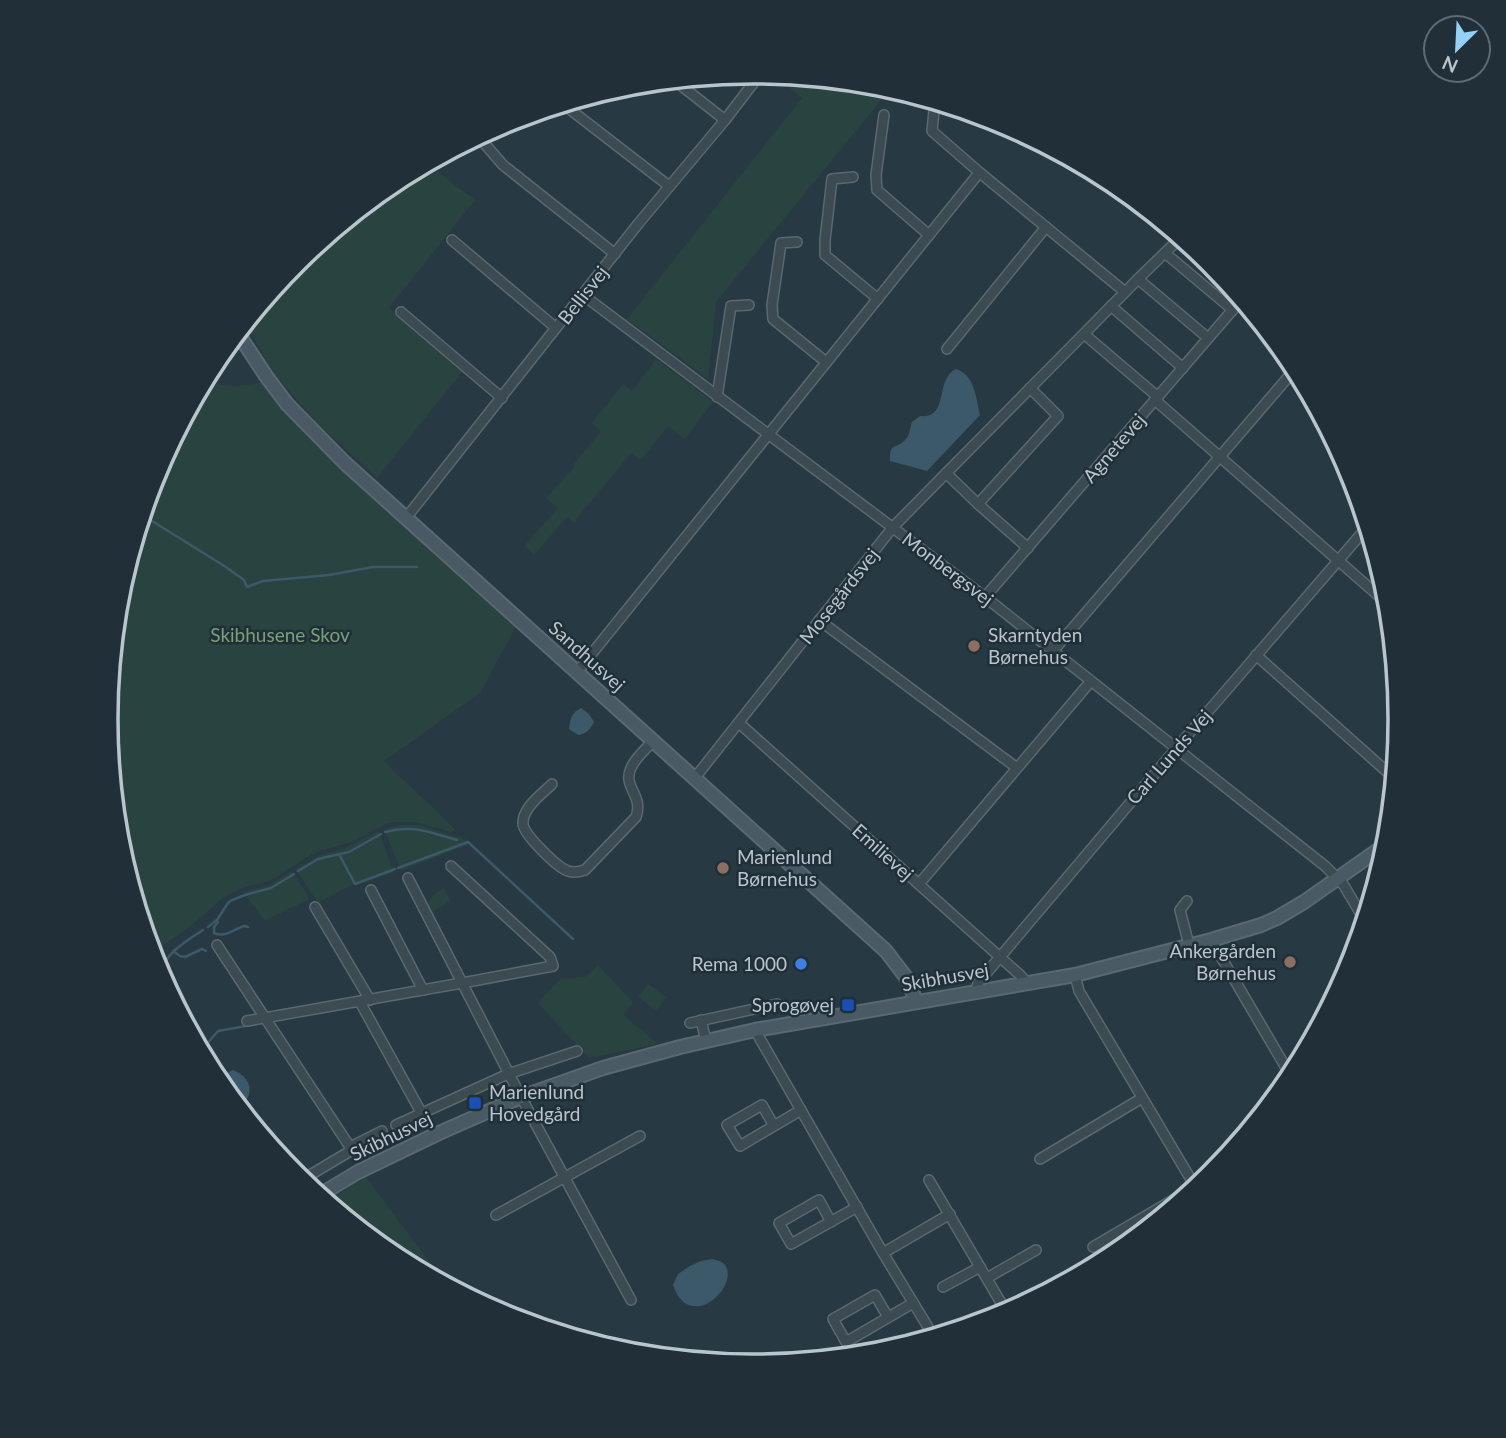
<svg xmlns="http://www.w3.org/2000/svg" width="1506" height="1438" viewBox="0 0 1506 1438" font-family="Lato,sans-serif">
  <rect width="100%" height="100%" fill="#273943"/>
  <g fill="#294340">
    <polygon points="772,74 880,84 891,88 716,302 708,379 627,319 802,98"/>
    <polygon points="426,163 475,200 389,308 463,371 377,478 317,423 273,372 245,323 296,261 394,181"/>
    <polygon points="656,359 713,402 685,439 668,426 641,460 631,453 574,522 567,517 534,555 524,546 558,508 546,498 575,466 574,464 601,431 592,423 623,384 633,391"/>
    <path d="M204 379C224 388 242 387 262 382L278 406 367 492 516 627 480 693 384 761 456 830 451 832 415 822H395L388 823 352 842 319 851 307 857 270 881 245 887 224 897 198 920 155 952 149 949 118 845 106 719 118 592 155 471Z"/>
    <polygon points="399,825 418,825 468,840 472,843 401,871 384,829"/>
    <polygon points="379,831 394,873 352,885 318,903 296,870 297,868 322,854 345,848"/>
    <polygon points="292,871 310,899 265,921 243,892 269,885"/>
    <polygon points="444,888 451,901 429,913 425,905 437,892"/>
    <polygon points="598,965 633,1002 623,1015 658,1044 589,1058 538,1003 560,979 585,977"/>
    <polygon points="648,984 666,997 656,1011 638,997"/>
    <polygon points="366,1177 447,1286 393,1257 326,1202"/>
  </g>
  <g fill="#3c5969">
    <path d="M956 369C975 375 976 398 980 415L927 471 890 461C889 441 897 450 906 439 910 435 910 427 912 422L920 416C950 419 934 379 956 369Z"/>
    <path d="M581 708 589 714 594 722C590 729 587 734 578 735L569 729C570 719 572 712 581 708Z"/>
    <path d="M233 1070C252 1077 256 1097 238 1107L215 1079Z"/>
    <path d="M713 1259C715 1260 721 1261 723 1263 744 1282 690 1336 673 1285L678 1274 690 1266 701 1261Z"/>
  </g>
  <g fill="none" stroke-linecap="round" stroke-linejoin="round">
    <g stroke="#3c5969" stroke-width="2.5">
      <polyline points="137,530 152,521 226,567 244,580 247,587 263,581 329,575 373,567 417,567"/>
      <path d="M385 832C413 824 430 833 457 840"/>
      <polyline points="339,854 355,884 395,869"/>
      <polyline points="398,868 468,842 573,939"/>
      <polyline points="298,871 318,859 349,852 381,834"/>
      <path d="M217 920 218 922 214 927V933C225 938 234 929 244 926L248 927"/>
      <polyline points="208,927 217,920 228,903 232,900 245,895 271,888 294,874"/>
      <polyline points="173,951 180,956 185,957 202,949 206,951"/>
      <path d="M159 975C166 952 185 942 203 930"/>
      <polyline points="206,1045 218,1031 257,1024"/>
    </g>
    <defs>
      <g id="street">
        <polyline points="674,80 725,120"/>
        <polyline points="935,101 932,131 979,172 1125,292"/>
        <polyline points="563,104 669,186"/>
        <polyline points="884,115 876,175 877,190 929,235"/>
        <polyline points="479,135 484,143 503,165 615,254"/>
        <polyline points="853,177 832,179 825,240 825,255 878,299"/>
        <polyline points="452,240 556,328"/>
        <polyline points="797,242 781,243 772,305 773,319 826,362"/>
        <polyline points="1165,253 1233,310"/>
        <polyline points="1138,279 1208,338"/>
        <polyline points="583,295 985,597 1325,866 1343,884 1365,921"/>
        <polyline points="1111,306 1183,368"/>
        <polyline points="401,312 502,398"/>
        <polyline points="1084,334 1158,397"/>
        <polyline points="947,349 1046,227"/>
        <polyline points="717,397 731,306 749,305"/>
        <polyline points="1155,400 1389,605"/>
        <polyline points="946,473 978,504 1028,548"/>
        <polyline points="978,504 1058,416 1030,388"/>
        <polyline points="406,518 638,224 725,120 761,73"/>
        <polyline points="985,597 1242,299"/>
        <polyline points="819,620 1017,768"/>
        <polyline points="1053,651 1296,368"/>
        <polyline points="1256,655 1394,778"/>
        <polyline points="577,672 979,173"/>
        <polyline points="739,723 1020,975 1026,982"/>
        <polyline points="694,779 893,527 1138,279 1181,237"/>
        <path d="M552 784C542 794 522 808 523 824 524 835 558 868 568 871 574 873 579 872 585 870L636 817C644 795 622 787 631 768 635 758 646 749 653 741"/>
        <polyline points="408,878 521,1097 631,1300"/>
        <polyline points="919,884 1091,681"/>
        <polyline points="371,890 423,990"/>
        <polyline points="1187,901 1180,910 1189,945"/>
        <polyline points="315,907 370,1000"/>
        <polyline points="1211,940 1292,1078"/>
        <polyline points="217,945 352,1150 300,1181"/>
        <polyline points="1075,975 1079,991 1196,1188"/>
        <polyline points="976,991 978,983 1000,957 1174,751 1368,526"/>
        <polyline points="360,1002 422,1114"/>
        <polyline points="701,1020 706,1041"/>
        <polyline points="247,1021 462,983 553,966 550,957 451,866"/>
        <polyline points="690,1023 777,1004"/>
        <polyline points="755,1030 883,1253 934,1337"/>
        <polyline points="396,1125 508,1074 577,1051"/>
        <polyline points="774,1126 762,1105 727,1125 740,1146 801,1110"/>
        <polyline points="350,1147 382,1131"/>
        <polyline points="1040,1159 1142,1098"/>
        <polyline points="929,1180 1007,1313"/>
        <polyline points="496,1215 640,1136"/>
        <polyline points="831,1222 819,1200 779,1223 791,1244 857,1207"/>
        <polyline points="1093,1247 1207,1180"/>
        <polyline points="883,1253 950,1214"/>
        <polyline points="987,1278 1036,1250"/>
        <polyline points="943,1287 980,1267"/>
        <polyline points="888,1317 875,1295 833,1319 846,1342 913,1303"/>
      </g>
      <g id="secondary">
        <polyline points="237,332 266,376 287,404 345,463 886,951 908,980 916,1002"/>
        <polyline points="318,1196 358,1172 439,1133 521,1097 603,1068 680,1047 755,1030 1075,975 1211,940 1261,925 1277,918 1304,902 1388,843"/>
      </g>
    </defs>
    <use href="#street" stroke="#5a6870" stroke-width="12"/>
    <use href="#secondary" stroke="#5a6870" stroke-width="16"/>
    <use href="#street" stroke="#3c4a52" stroke-width="9"/>
    <use href="#secondary" stroke="#4a5a65" stroke-width="12"/>
  </g>
  <g fill="#8d6e63" stroke="#202f38" stroke-width="2.5">
    <circle cx="974" cy="646" r="7"/>
    <circle cx="723" cy="868" r="7"/>
    <circle cx="1290" cy="962" r="7"/>
  </g>
  <circle fill="#3f7fe0" stroke="#202f38" stroke-width="2.5" cx="801" cy="964" r="7"/>
  <g fill="#1a4fb4" stroke="#202f38" stroke-width="2.5">
    <rect x="841" y="998" width="14" height="14" rx="3.5"/>
    <rect x="468" y="1096" width="14" height="14" rx="3.5"/>
  </g>
  <g text-anchor="middle" stroke-width="5" stroke-linejoin="round" paint-order="stroke">
    <g font-size="19" fill="#b9c5cc" stroke="#202f38">
      <text transform="translate(583 295) rotate(-52)" y="7">Bellisvej</text>
      <text transform="translate(1114 448) rotate(-49)" y="7">Agnetevej</text>
      <text transform="translate(948 569) rotate(37)" y="7">Monbergsvej</text>
      <text transform="translate(839 596) rotate(-52)" y="7">Mosegårdsvej</text>
      <text transform="translate(587 656) rotate(42)" y="7">Sandhusvej</text>
      <text transform="translate(1169 757) rotate(-49)" y="7">Carl Lunds Vej</text>
      <text transform="translate(883 852) rotate(42)" y="7">Emilievej</text>
      <text transform="translate(945 977) rotate(-10)" y="7">Skibhusvej</text>
      <text transform="translate(391 1136) rotate(-26)" y="7">Skibhusvej</text>
    </g>
    <g font-size="19" fill="#77a277" stroke="#202f38">
      <text x="280" y="642">Skibhusene Skov</text>
    </g>
    <g font-size="19" fill="#b9c5cc" stroke="#202f38" text-anchor="start">
      <text x="988" y="642">Skarntyden<tspan x="988" dy="22">Børnehus</tspan></text>
      <text x="737" y="864">Marienlund<tspan x="737" dy="22">Børnehus</tspan></text>
      <text x="1276" y="958" text-anchor="end">Ankergården<tspan x="1276" dy="22">Børnehus</tspan></text>
      <text x="787" y="971" text-anchor="end">Rema 1000</text>
      <text x="834" y="1012" text-anchor="end">Sprogøvej</text>
      <text x="489" y="1099">Marienlund<tspan x="489" dy="22">Hovedgård</tspan></text>
    </g>
  </g>
  <path d="M0 0H1506V1438H0ZM118 719a635 635 0 1 1 1270 0a635 635 0 1 1-1270 0Z" fill="#202f38" fill-rule="evenodd"/>
  <path fill="none" stroke="#b9c5cc" stroke-width="3.5" d="M118 719a635 635 0 1 1 1270 0a635 635 0 1 1-1270 0Z"/>
  <g transform="translate(1457 49) rotate(204)"><circle r="33" fill="#202f38" stroke="#5d6b73" stroke-width="2"/>
  <path d="M0-5L12 26L0 18L-12 26Z" fill="#93d1f7"/>
  <text y="-10" font-size="19" font-weight="bold" text-anchor="middle" fill="#b9c5cc">N</text>
  </g>
</svg>
